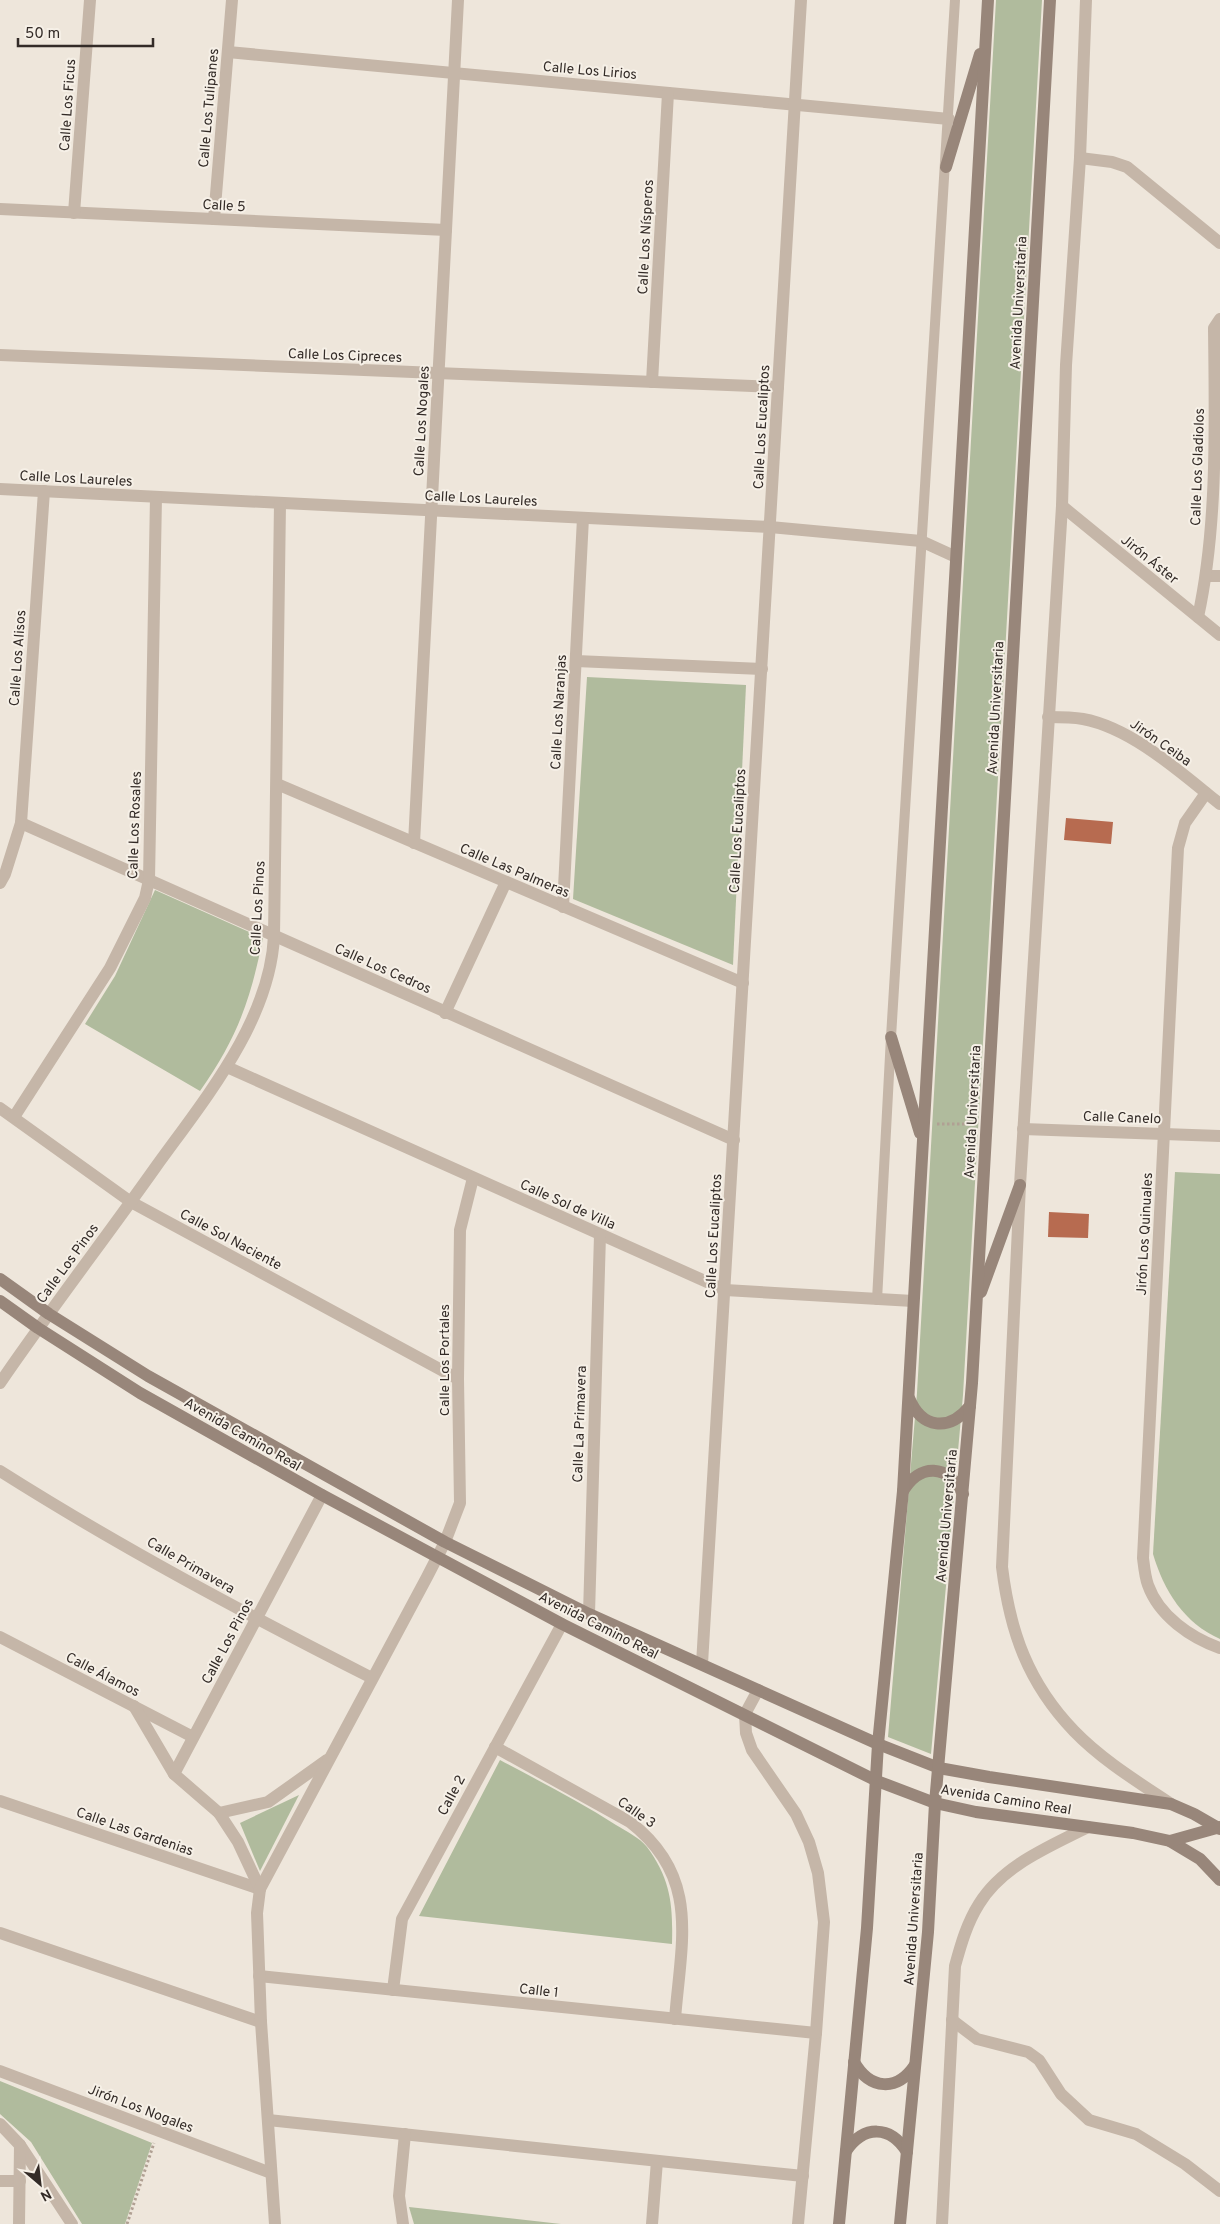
<svg xmlns="http://www.w3.org/2000/svg" width="1220" height="2224" viewBox="0 0 1220 2224" font-family="Overpass,sans-serif">
  <rect width="100%" height="100%" fill="#eee6db"/>
  <g fill="#b0bb9d">
    <polygon points="996,0 1042,0 963,1395 931,1754 888,1737 917,1393"/>
    <polygon points="587,677 746,685 733,965 573,899"/>
    <path d="M155 890 263 938C250 1002 237 1038 200 1091L85 1024 115 976Z"/>
    <path d="M1175 1172 1220 1174V1639C1184 1623 1164 1591 1153 1554Z"/>
    <path d="M500 1760C539 1781 579 1801 616 1825 626 1831 640 1838 647 1847 671 1880 673 1905 672 1944L419 1916Z"/>
    <polygon points="299,1795 260,1871 240,1823"/>
    <polygon points="0,2081 152,2143 125,2224 82,2224 31,2142 0,2114"/>
    <polygon points="409,2207 561,2224 414,2224"/>
  </g>
  <g fill="#b76b50">
    <polygon points="1066,818 1113,822 1111,844 1064,840"/>
    <polygon points="1049,1212 1089,1214 1088,1238 1048,1237"/>
  </g>
  <g fill="none" stroke-linecap="round" stroke-linejoin="round">
    <g stroke="#b0a093" stroke-width="3" stroke-dasharray="2.5 2.5" stroke-linecap="butt">
      <polyline points="937,1124 973,1124"/>
      <polyline points="127,2224 154,2143"/>
    </g>
    <polyline stroke="#c5b6a8" stroke-width="10" points="877,1300 891,1037 955,0"/>
    <g stroke="#c5b6a8" stroke-width="12">
      <path d="M1086 0 1080 158 1066 365 1062 506 1020 1185 1002 1567C1010 1632 1028 1683 1074 1731 1102 1760 1138 1782 1171 1804"/>
      <polyline points="228,52 949,119"/>
      <polyline points="1080,158 1112,162 1127,167 1220,243"/>
      <polyline points="0,209 446,230"/>
      <polyline points="74,213 90,0"/>
      <polyline points="214,219 232,0"/>
      <polyline points="0,355 778,387"/>
      <polyline points="652,382 668,93"/>
      <polyline points="0,489 770,527 921,541 956,557"/>
      <polyline points="1062,506 1220,635"/>
      <polyline points="1207,576 1220,576"/>
      <path d="M1198 617C1218 525 1215 422 1214 328L1220 319"/>
      <polyline points="576,661 762,669"/>
      <path d="M1048 717C1059 717 1072 717 1083 719 1132 728 1181 773 1220 804"/>
      <polyline points="277,784 743,983"/>
      <path d="M1206 793 1185 823 1178 848 1143 1558C1144 1566 1145 1577 1148 1585 1159 1616 1191 1638 1220 1648"/>
      <polyline points="21,823 734,1140"/>
      <polyline points="414,843 458,0"/>
      <polyline points="0,883 5,874 21,823 44,491"/>
      <polyline points="563,907 583,518"/>
      <polyline points="445,1013 506,882"/>
      <polyline points="227,1067 725,1290 913,1301"/>
      <polyline points="0,1108 131,1202 458,1379"/>
      <polyline points="14,1117 110,968 145,898 149,880 156,497"/>
      <polyline points="1023,1129 1220,1136"/>
      <path d="M0 1383C50 1310 104 1240 155 1168 203 1101 270 1022 274 936L280 503"/>
      <path d="M0 1471C120 1547 246 1614 372 1678"/>
      <polyline points="589,1614 600,1235"/>
      <polyline points="0,1637 193,1737"/>
      <polyline points="702,1664 801,0"/>
      <polyline points="758,1690 745,1714 746,1733 752,1750 796,1814 809,1842 818,1873 824,1922 816,2033 798,2224"/>
      <polyline points="134,1706 174,1774 219,1813 268,1802 327,1760"/>
      <path d="M495 1747 630 1822C701 1877 681 1941 675 2019"/>
      <polyline points="174,1774 322,1495"/>
      <polyline points="0,1801 260,1889"/>
      <polyline points="219,1813 238,1842 260,1889"/>
      <polyline points="0,1933 261,2022"/>
      <polyline points="259,1976 816,2033"/>
      <polyline points="393,1990 402,1919 562,1624"/>
      <polyline points="952,2020 977,2039 1028,2052 1039,2060 1061,2094 1089,2120 1136,2134 1185,2164 1220,2191"/>
      <polyline points="0,2071 271,2173"/>
      <polyline points="268,2120 803,2176"/>
      <polyline points="0,2124 20,2145 72,2224"/>
      <polyline points="0,2181 20,2181"/>
      <polyline points="19,2224 20,2145"/>
      <polyline points="275,2224 261,2022 257,1913 260,1889 427,1577 445,1542 460,1503 458,1379 460,1230 473,1178"/>
      <polyline points="403,2224 399,2196 405,2134"/>
      <polyline points="652,2224 657,2161"/>
      <path d="M942 2224 955 1966C961 1944 967 1923 979 1904 1003 1865 1049 1847 1088 1827"/>
    </g>
    <g stroke="#98867a" stroke-width="12">
      <polyline points="946,167 980,54"/>
      <polyline points="891,1037 920,1133"/>
      <polyline points="0,1279 49,1314 148,1376 445,1542 589,1614 758,1690 878,1744 939,1768 989,1777 1171,1804 1194,1814 1220,1829"/>
      <polyline points="981,1292 1020,1185"/>
      <polyline points="0,1301 38,1328 140,1393 322,1495 562,1624 877,1781 935,1803 976,1812 1133,1833 1170,1841 1200,1859 1220,1880"/>
      <path d="M909 1398C922 1429 949 1432 970 1406"/>
      <path d="M903 1491C920 1463 948 1464 963 1494"/>
      <polyline points="1170,1841 1220,1827"/>
      <path d="M854 2062C870 2090 897 2092 915 2065"/>
      <path d="M846 2151C864 2125 890 2125 907 2152"/>
      <polyline points="839,2224 867,1928 878,1744 903,1491 988,0"/>
      <polyline points="900,2224 928,1932 935,1803 972,1383 1050,0"/>
    </g>
  </g>
  <g text-anchor="middle" stroke-width="4" stroke-linejoin="round" paint-order="stroke">
    <g font-size="14" fill="#332b27" stroke="#f6f0e7">
      <text transform="translate(590 70) rotate(5)" y="5">Calle Los Lirios</text>
      <text transform="translate(67 105) rotate(-86)" y="5">Calle Los Ficus</text>
      <text transform="translate(208 108) rotate(-85)" y="5">Calle Los Tulipanes</text>
      <text transform="translate(224 205) rotate(3)" y="5">Calle 5</text>
      <text transform="translate(645 237) rotate(-87)" y="5">Calle Los Nísperos</text>
      <text transform="translate(1018 303) rotate(-87)" y="5">Avenida Universitaria</text>
      <text transform="translate(345 355) rotate(2)" y="5">Calle Los Cipreces</text>
      <text transform="translate(421 421) rotate(-87)" y="5">Calle Los Nogales</text>
      <text transform="translate(761 427) rotate(-87)" y="5">Calle Los Eucaliptos</text>
      <text transform="translate(1197 467) rotate(-88)" y="5">Calle Los Gladiolos</text>
      <text transform="translate(76 478) rotate(3)" y="5">Calle Los Laureles</text>
      <text transform="translate(481 498) rotate(3)" y="5">Calle Los Laureles</text>
      <text transform="translate(1150 559) rotate(39)" y="5">Jirón Áster</text>
      <text transform="translate(17 658) rotate(-86)" y="5">Calle Los Alisos</text>
      <text transform="translate(995 708) rotate(-87)" y="5">Avenida Universitaria</text>
      <text transform="translate(558 712) rotate(-87)" y="5">Calle Los Naranjas</text>
      <text transform="translate(1161 742) rotate(35)" y="5">Jirón Ceiba</text>
      <text transform="translate(134 825) rotate(-88)" y="5">Calle Los Rosales</text>
      <text transform="translate(737 831) rotate(-87)" y="5">Calle Los Eucaliptos</text>
      <text transform="translate(515 870) rotate(23)" y="5">Calle Las Palmeras</text>
      <text transform="translate(257 908) rotate(-87)" y="5">Calle Los Pinos</text>
      <text transform="translate(383 968) rotate(24)" y="5">Calle Los Cedros</text>
      <text transform="translate(972 1112) rotate(-87)" y="5">Avenida Universitaria</text>
      <text transform="translate(1122 1117) rotate(2)" y="5">Calle Canelo</text>
      <text transform="translate(568 1204) rotate(24)" y="5">Calle Sol de Villa</text>
      <text transform="translate(1144 1234) rotate(-87)" y="5">Jirón Los Quinuales</text>
      <text transform="translate(713 1236) rotate(-87)" y="5">Calle Los Eucaliptos</text>
      <text transform="translate(231 1239) rotate(28)" y="5">Calle Sol Naciente</text>
      <text transform="translate(67 1263) rotate(-54)" y="5">Calle Los Pinos</text>
      <text transform="translate(444 1360) rotate(-90)" y="5">Calle Los Portales</text>
      <text transform="translate(579 1424) rotate(-88)" y="5">Calle La Primavera</text>
      <text transform="translate(243 1434) rotate(30)" y="5">Avenida Camino Real</text>
      <text transform="translate(946 1516) rotate(-85)" y="5">Avenida Universitaria</text>
      <text transform="translate(191 1565) rotate(30)" y="5">Calle Primavera</text>
      <text transform="translate(599 1625) rotate(27)" y="5">Avenida Camino Real</text>
      <text transform="translate(227 1641) rotate(-62)" y="5">Calle Los Pinos</text>
      <text transform="translate(103 1674) rotate(27)" y="5">Calle Álamos</text>
      <text transform="translate(451 1795) rotate(-62)" y="5">Calle 2</text>
      <text transform="translate(1006 1799) rotate(9)" y="5">Avenida Camino Real</text>
      <text transform="translate(637 1812) rotate(35)" y="5">Calle 3</text>
      <text transform="translate(135 1831) rotate(19)" y="5">Calle Las Gardenias</text>
      <text transform="translate(913 1919) rotate(-86)" y="5">Avenida Universitaria</text>
      <text transform="translate(539 1990) rotate(6)" y="5">Calle 1</text>
      <text transform="translate(141 2108) rotate(21)" y="5">Jirón Los Nogales</text>
    </g>
  </g>
  <g transform="translate(40 2184) rotate(152)" stroke="#f6f0e7" stroke-width="4" paint-order="stroke">
  <path d="M0-4L9 19L0 12L-9 19Z" fill="#332b27"/>
  <text y="-8" font-size="14" font-weight="bold" text-anchor="middle" fill="#332b27">N</text>
  </g>
  <path d="M18 38v8h135v-8" fill="none" stroke="#332b27" stroke-width="2.5"/>
  <text x="25" y="38" font-size="15" fill="#332b27" stroke="#f6f0e7" stroke-width="4" paint-order="stroke">50 m</text>
</svg>
